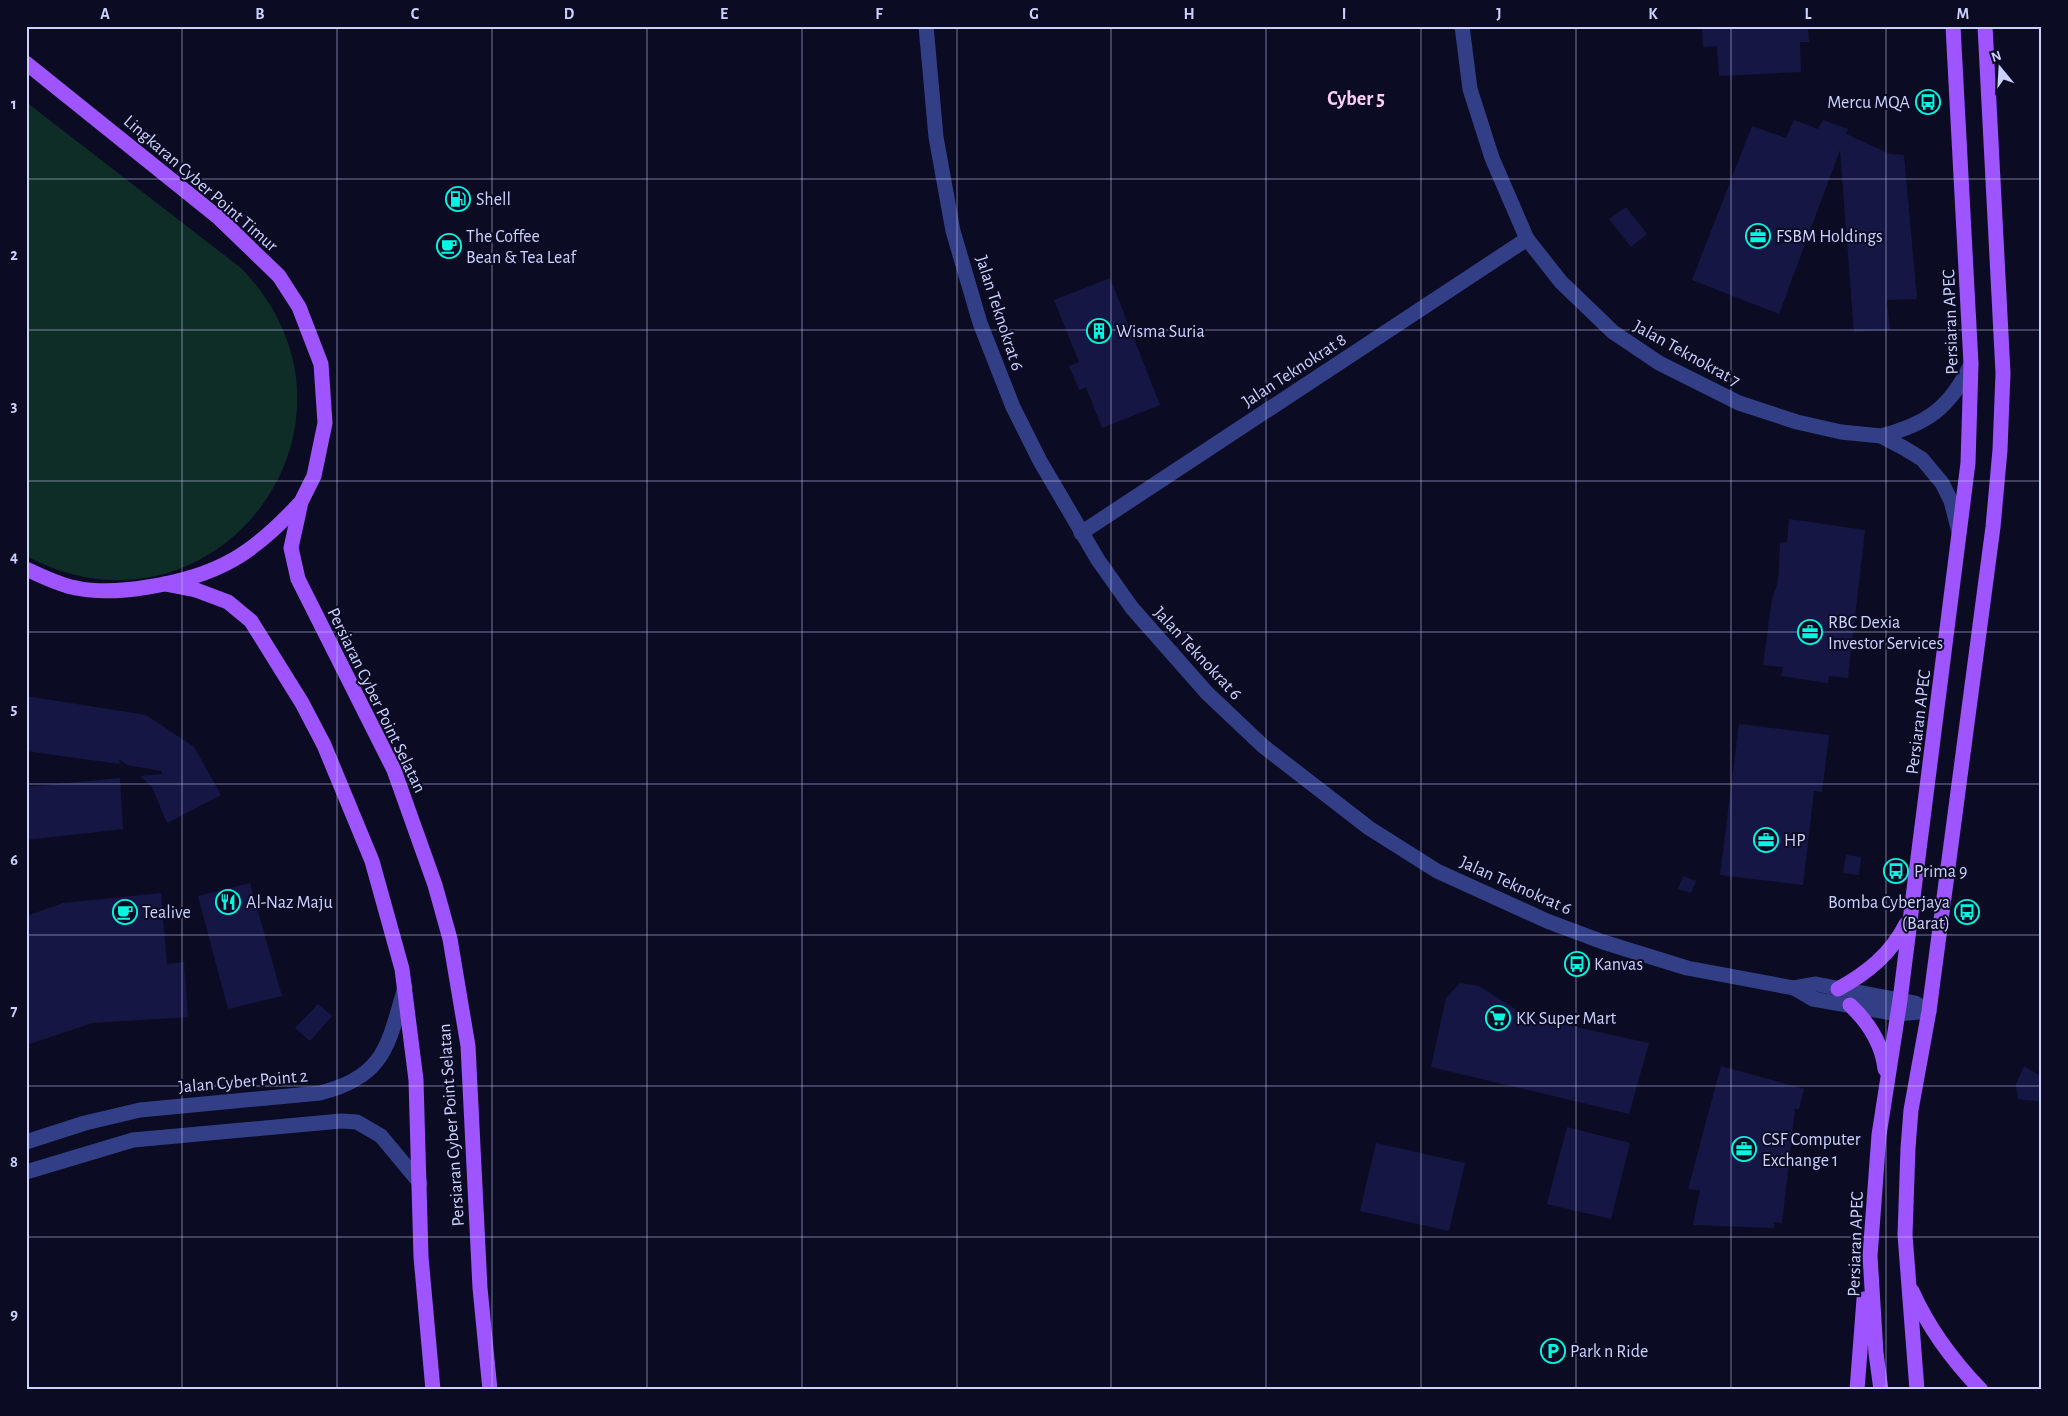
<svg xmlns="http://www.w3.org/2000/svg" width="2068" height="1416" viewBox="0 0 2068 1416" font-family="'Alegreya Sans',sans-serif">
  <rect width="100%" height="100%" fill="#0b0c23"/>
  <path fill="#0e2d26" d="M26 102 241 268C391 423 214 656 26 556Z"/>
  <g fill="#161645">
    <polygon points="1702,26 1808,26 1809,42 1800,42 1801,72 1719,76 1717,46 1703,47"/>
    <polygon points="1794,120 1818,129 1823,120 1848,129 1846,134 1890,154 1904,155 1917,299 1887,300 1890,330 1854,332 1840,150 1779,314 1692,280 1752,126 1786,138"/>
    <polygon points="1626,207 1647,234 1631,247 1609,219"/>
    <polygon points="1110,278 1160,405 1102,428 1086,387 1079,390 1069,366 1079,362 1054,300"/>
    <polygon points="1789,519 1865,530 1848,678 1829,676 1828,683 1781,676 1783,667 1763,665 1772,599 1778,582 1780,543 1787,542"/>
    <polygon points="26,696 146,715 194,747 221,795 167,823 152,787 140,776 162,774 162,771 127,765 119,759 120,764 26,751"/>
    <polygon points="1739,724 1829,735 1822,792 1814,791 1803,885 1720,875"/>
    <polygon points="120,778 123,829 26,840 26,787"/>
    <polygon points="1846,855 1861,857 1859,875 1843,873"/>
    <polygon points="1683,876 1696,881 1691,893 1678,889"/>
    <polygon points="250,883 282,996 228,1009 198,896"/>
    <polygon points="161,893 167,964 184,962 188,1017 92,1023 26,1045 26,916 63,903"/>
    <polygon points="1460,983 1479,986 1526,1016 1649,1043 1629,1114 1431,1067 1446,998"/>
    <polygon points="318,1004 332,1016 310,1041 295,1028"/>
    <polygon points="1721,1066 1804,1089 1799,1109 1795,1109 1782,1223 1774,1222 1774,1228 1693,1225 1700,1190 1688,1189"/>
    <polygon points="2024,1066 2042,1077 2042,1102 2018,1099 2016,1084"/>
    <polygon points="1567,1127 1630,1143 1611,1219 1547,1204"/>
    <polygon points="1376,1143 1465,1163 1449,1231 1360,1211"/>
  </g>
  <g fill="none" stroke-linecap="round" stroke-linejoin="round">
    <g stroke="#323f86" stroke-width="15">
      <polyline points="926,26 936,137 953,231 980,323 1013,407 1040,461 1098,560 1132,608 1207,693 1263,746 1369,828 1437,871 1547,921 1603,942 1687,968 1794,988 1813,999 1898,1014 1929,1011"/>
      <polyline points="1462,26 1470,89 1492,158 1527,239 1561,282 1613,332 1659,363 1739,403 1797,422 1841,432 1881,436 1904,448 1922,459 1942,483 1951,501 1959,532"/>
      <path d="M1881 436C1927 424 1950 408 1971 364"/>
      <polyline points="1081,533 1527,239"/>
      <polyline points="1794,988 1816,984 1915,1003 1929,1011"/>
      <path d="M26 1142 85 1123 140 1110 320 1093C385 1077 388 1045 405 987"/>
      <polyline points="26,1172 133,1140 341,1121 357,1122 381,1136 420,1183"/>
    </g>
    <g stroke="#9e54ff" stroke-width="15">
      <polyline points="26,63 219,218 279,276 299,307 321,364 325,423 314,476 301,502 291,548 298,579 394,770 435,885 450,939 468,1046 480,1288 490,1390"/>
      <path d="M26 569C42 576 59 585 76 588 100 593 124 591 148 587 218 576 253 554 300 503"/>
      <polyline points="165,584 196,590 228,602 251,621 302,703 324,745 372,861 402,969 416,1080 421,1257 433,1390"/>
      <path d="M1838 989C1867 973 1891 954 1906 924"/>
      <path d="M1850 1005C1869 1023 1882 1043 1885 1069"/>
      <path d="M1912 1291C1929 1329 1952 1360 1981 1390"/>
      <polyline points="1857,1390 1864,1299"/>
      <polyline points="1881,1390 1876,1353 1870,1256 1879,1135 1900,1000 1968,463 1971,364 1953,26"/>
      <polyline points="1917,1390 1905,1235 1908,1148 1911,1110 1929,1011 1993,527 2000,450 2003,373 1985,26"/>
    </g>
  </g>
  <path fill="none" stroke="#cdd1ff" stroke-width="1" stroke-opacity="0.55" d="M182 26V1390M337 26V1390M492 26V1390M647 26V1390M802 26V1390M957 26V1390M1111 26V1390M1266 26V1390M1421 26V1390M1576 26V1390M1731 26V1390M1886 26V1390M26 179H2042M26 330H2042M26 481H2042M26 632H2042M26 784H2042M26 935H2042M26 1086H2042M26 1237H2042"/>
  <defs>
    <symbol id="bus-ring" viewBox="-11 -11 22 22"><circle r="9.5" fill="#0b0c23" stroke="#00f8e0" stroke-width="1.5"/><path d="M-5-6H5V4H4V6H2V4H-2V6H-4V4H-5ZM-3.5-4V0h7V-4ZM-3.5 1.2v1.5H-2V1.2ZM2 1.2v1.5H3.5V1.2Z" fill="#00f8e0"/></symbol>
    <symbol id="fuel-ring" viewBox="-11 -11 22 22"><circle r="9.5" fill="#0b0c23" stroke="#00f8e0" stroke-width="1.5"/><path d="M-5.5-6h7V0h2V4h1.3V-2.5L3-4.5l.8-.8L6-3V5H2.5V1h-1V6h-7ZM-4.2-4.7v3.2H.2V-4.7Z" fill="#00f8e0"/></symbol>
    <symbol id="office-ring" viewBox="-11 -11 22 22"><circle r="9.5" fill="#0b0c23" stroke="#00f8e0" stroke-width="1.5"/><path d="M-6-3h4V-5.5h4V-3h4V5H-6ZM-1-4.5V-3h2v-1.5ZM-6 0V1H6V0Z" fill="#00f8e0"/></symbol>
    <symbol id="cafe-ring" viewBox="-11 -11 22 22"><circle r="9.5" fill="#0b0c23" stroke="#00f8e0" stroke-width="1.5"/><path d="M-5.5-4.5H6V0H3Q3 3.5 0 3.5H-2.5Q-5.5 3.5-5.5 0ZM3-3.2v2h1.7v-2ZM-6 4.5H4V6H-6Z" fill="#00f8e0"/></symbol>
    <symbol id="building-ring" viewBox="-11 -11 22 22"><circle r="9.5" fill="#0b0c23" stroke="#00f8e0" stroke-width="1.5"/><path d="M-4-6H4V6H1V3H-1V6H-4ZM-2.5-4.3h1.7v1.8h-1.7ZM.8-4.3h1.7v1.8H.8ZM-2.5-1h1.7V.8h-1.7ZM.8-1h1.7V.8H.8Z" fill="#00f8e0"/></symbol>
    <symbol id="restaurant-ring" viewBox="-11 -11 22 22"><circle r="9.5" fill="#0b0c23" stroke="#00f8e0" stroke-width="1.5"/><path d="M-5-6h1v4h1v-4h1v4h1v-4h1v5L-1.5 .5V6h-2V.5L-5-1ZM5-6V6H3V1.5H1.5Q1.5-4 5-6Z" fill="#00f8e0"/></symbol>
    <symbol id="supermarket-ring" viewBox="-11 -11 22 22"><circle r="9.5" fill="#0b0c23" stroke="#00f8e0" stroke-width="1.5"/><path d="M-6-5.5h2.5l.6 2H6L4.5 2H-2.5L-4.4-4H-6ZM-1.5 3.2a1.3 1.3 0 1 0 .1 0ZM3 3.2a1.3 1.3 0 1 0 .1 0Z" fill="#00f8e0"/></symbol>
    <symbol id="parking-ring" viewBox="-11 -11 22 22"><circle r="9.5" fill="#0b0c23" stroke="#00f8e0" stroke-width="1.5"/><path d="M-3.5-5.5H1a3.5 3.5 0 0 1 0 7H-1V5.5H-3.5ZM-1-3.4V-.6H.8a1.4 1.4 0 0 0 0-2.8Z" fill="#00f8e0"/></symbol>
  </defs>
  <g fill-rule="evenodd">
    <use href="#bus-ring" x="1914" y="88" width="28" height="28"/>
    <use href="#fuel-ring" x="444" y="185" width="28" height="28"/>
    <use href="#office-ring" x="1744" y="222" width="28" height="28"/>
    <use href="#cafe-ring" x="435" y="232" width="28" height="28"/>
    <use href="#building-ring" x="1085" y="317" width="28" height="28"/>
    <use href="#office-ring" x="1796" y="618" width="28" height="28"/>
    <use href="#office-ring" x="1752" y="826" width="28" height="28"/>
    <use href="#bus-ring" x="1882" y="857" width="28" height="28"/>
    <use href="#restaurant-ring" x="214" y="888" width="28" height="28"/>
    <use href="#cafe-ring" x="111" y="898" width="28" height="28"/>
    <use href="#bus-ring" x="1953" y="898" width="28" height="28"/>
    <use href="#bus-ring" x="1563" y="950" width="28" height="28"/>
    <use href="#supermarket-ring" x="1484" y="1004" width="28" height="28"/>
    <use href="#office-ring" x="1730" y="1135" width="28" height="28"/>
    <use href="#parking-ring" x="1539" y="1337" width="28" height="28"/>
  </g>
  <g text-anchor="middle" stroke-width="4" stroke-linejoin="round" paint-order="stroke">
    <g font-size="18" fill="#cdd1ff" stroke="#0b0c23" text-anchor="start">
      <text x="1910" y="108" text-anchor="end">Mercu MQA</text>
      <text x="476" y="205">Shell</text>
      <text x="466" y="242">The Coffee<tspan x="466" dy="21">Bean &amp; Tea Leaf</tspan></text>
      <text x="1776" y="242">FSBM Holdings</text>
      <text x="1116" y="337">Wisma Suria</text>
      <text x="1828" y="628">RBC Dexia<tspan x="1828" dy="21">Investor Services</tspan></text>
      <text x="1784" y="846">HP</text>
      <text x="1914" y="877">Prima 9</text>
      <text x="246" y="908">Al-Naz Maju</text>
      <text x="1950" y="908" text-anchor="end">Bomba Cyberjaya<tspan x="1950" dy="21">(Barat)</tspan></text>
      <text x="142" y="918">Tealive</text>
      <text x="1594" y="970">Kanvas</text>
      <text x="1516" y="1024">KK Super Mart</text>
      <text x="1762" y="1145">CSF Computer<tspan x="1762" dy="21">Exchange 1</tspan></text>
      <text x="1570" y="1357">Park n Ride</text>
    </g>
    <g font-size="18" fill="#cdd1ff" stroke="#0b0c23">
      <text transform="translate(201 183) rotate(41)" y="6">Lingkaran Cyber Point Timur</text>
      <text transform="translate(1000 313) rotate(72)" y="6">Jalan Teknokrat 6</text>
      <text transform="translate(1950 322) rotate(-92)" y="6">Persiaran APEC</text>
      <text transform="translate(1687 353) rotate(29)" y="6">Jalan Teknokrat 7</text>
      <text transform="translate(1294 370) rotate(-33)" y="6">Jalan Teknokrat 8</text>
      <text transform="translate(1198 653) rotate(47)" y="6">Jalan Teknokrat 6</text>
      <text transform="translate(377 700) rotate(64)" y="6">Persiaran Cyber Point Selatan</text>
      <text transform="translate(1918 722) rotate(-83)" y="6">Persiaran APEC</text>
      <text transform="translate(1516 885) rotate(24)" y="6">Jalan Teknokrat 6</text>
      <text transform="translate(243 1081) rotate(-5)" y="6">Jalan Cyber Point 2</text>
      <text transform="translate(451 1125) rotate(-94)" y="6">Persiaran Cyber Point Selatan</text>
      <text transform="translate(1855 1244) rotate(-88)" y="6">Persiaran APEC</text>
    </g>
    <g font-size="20" font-weight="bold" fill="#ffcff7" stroke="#0b0c23">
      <text x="1356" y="105">Cyber 5</text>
    </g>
  </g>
  <rect width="2068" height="1416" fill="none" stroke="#0b0c23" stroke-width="55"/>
  <g transform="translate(2000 68) rotate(342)" stroke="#0b0c23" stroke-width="4" paint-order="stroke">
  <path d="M0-4L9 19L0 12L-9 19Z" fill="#cdd1ff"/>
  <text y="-8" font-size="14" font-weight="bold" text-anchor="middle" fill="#cdd1ff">N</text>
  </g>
  <rect x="28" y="28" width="2012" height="1360" fill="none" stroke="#cdd1ff" stroke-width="2"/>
  <g font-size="16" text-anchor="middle" font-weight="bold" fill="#cdd1ff">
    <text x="105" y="19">A</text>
    <text x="260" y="19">B</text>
    <text x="415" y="19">C</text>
    <text x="569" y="19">D</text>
    <text x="724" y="19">E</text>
    <text x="879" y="19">F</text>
    <text x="1034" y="19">G</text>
    <text x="1189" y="19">H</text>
    <text x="1344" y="19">I</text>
    <text x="1499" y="19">J</text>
    <text x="1653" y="19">K</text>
    <text x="1808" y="19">L</text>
    <text x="1963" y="19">M</text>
    <text x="14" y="109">1</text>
    <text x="14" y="260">2</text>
    <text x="14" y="411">3</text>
    <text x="14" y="562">4</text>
    <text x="14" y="714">5</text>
    <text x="14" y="865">6</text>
    <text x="14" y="1016">7</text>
    <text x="14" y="1167">8</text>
    <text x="14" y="1319">9</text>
  </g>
</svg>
